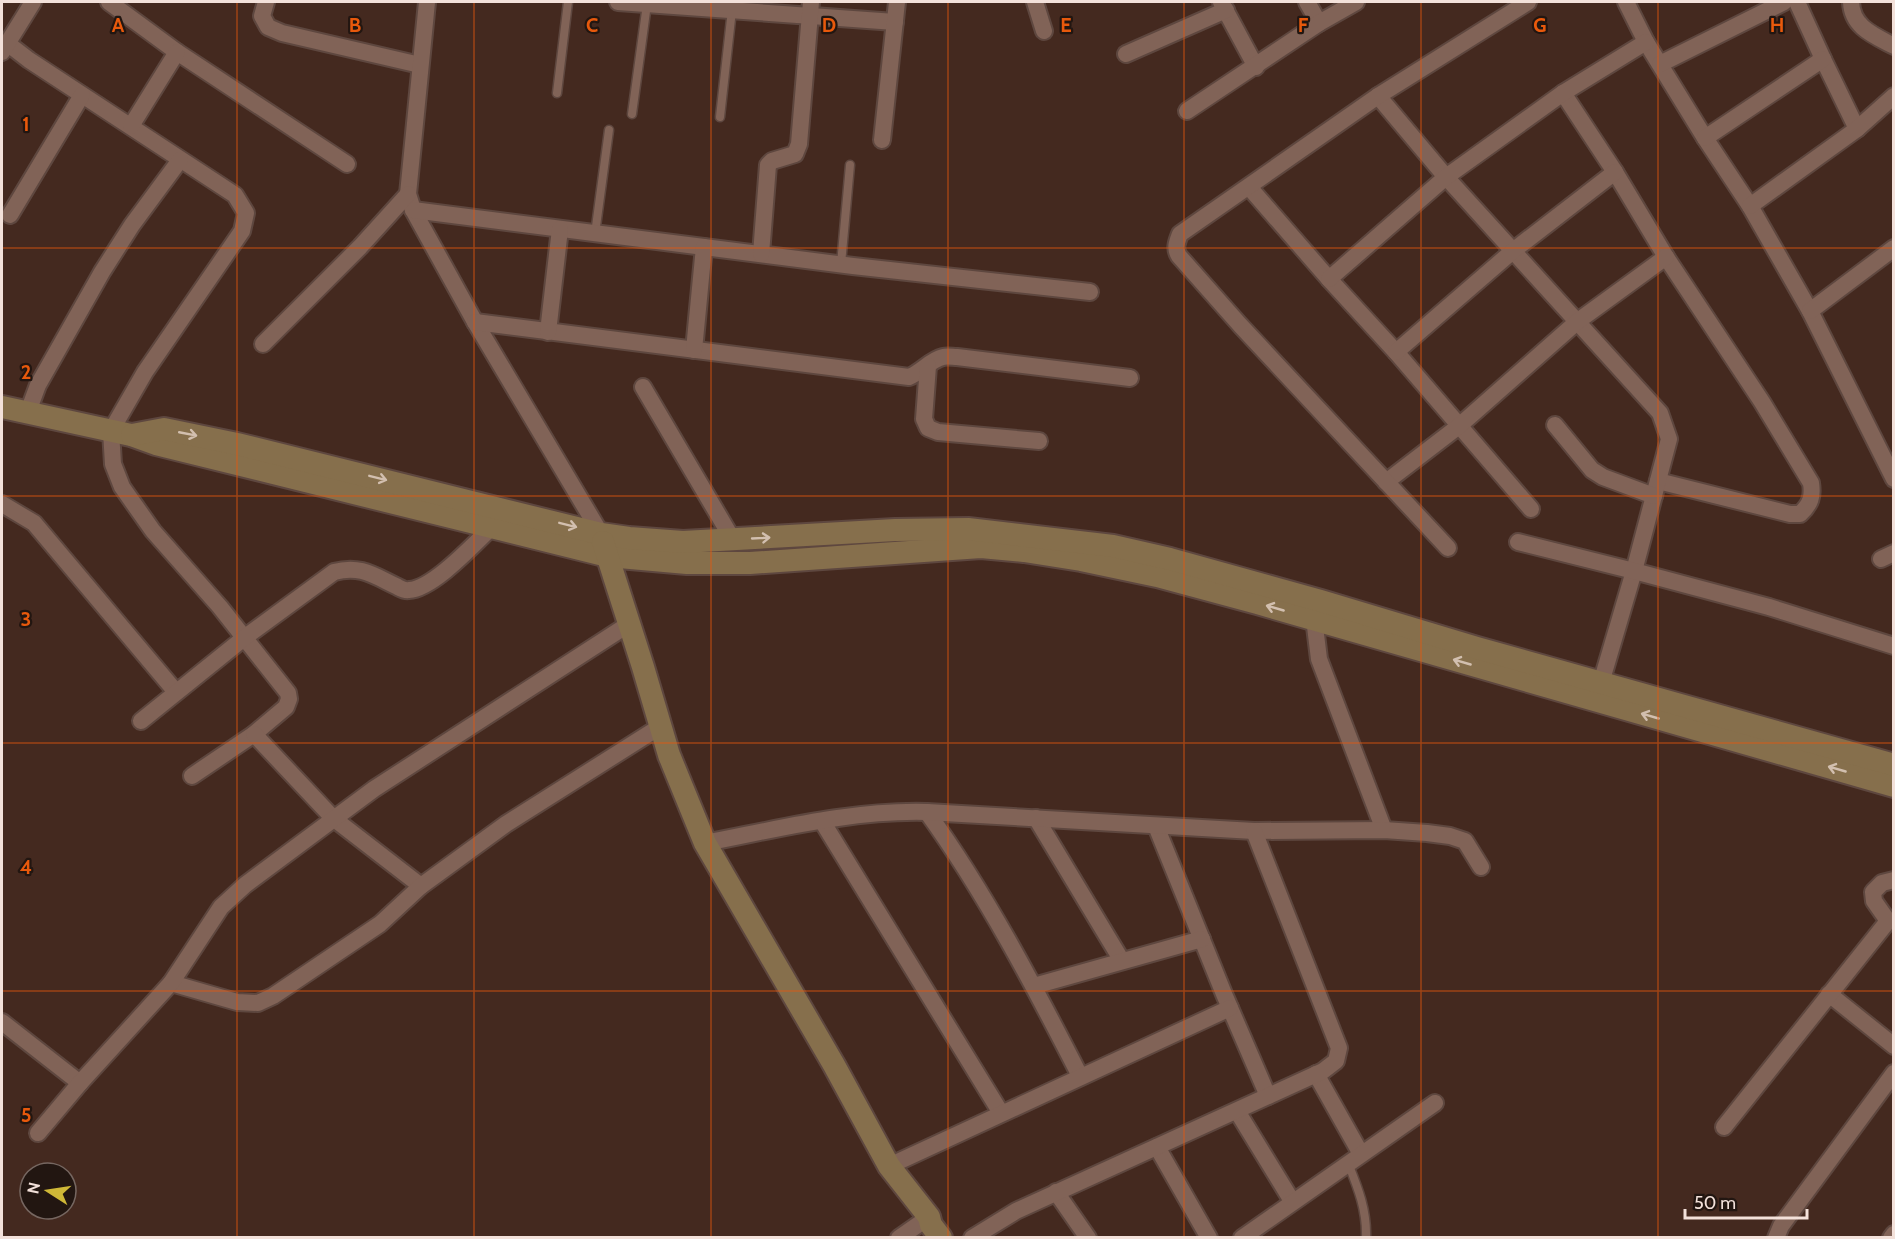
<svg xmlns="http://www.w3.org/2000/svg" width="1895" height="1239" viewBox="0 0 1895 1239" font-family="Cabin,sans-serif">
  <rect width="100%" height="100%" fill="#44291f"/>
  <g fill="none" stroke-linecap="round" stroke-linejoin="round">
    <defs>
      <g id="lane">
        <polyline points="557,93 568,2"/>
        <polyline points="632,114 647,4"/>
        <polyline points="720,117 732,10"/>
        <polyline points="595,234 609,130"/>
        <polyline points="841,264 850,165"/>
        <path d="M1348 1163C1358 1188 1367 1210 1366 1238"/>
      </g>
      <g id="street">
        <polyline points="109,2 177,52 347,164"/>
        <polyline points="266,2 262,16 268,27 282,33 420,65"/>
        <polyline points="427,2 408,194 413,210 475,322 601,534"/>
        <polyline points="618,2 895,22"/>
        <polyline points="1035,2 1044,31"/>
        <polyline points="1221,2 1256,67"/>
        <polyline points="1307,2 1319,23"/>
        <polyline points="1626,2 1646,42 1705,138 1750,206 1810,311 1894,479"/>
        <polyline points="1797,2 1823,59 1857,129"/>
        <path d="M1851 2C1852 27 1873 35 1894 46"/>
        <polyline points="7,43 29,60 235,195 246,213 242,231 145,372 111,431 113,464 122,487 153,531 220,607 288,693 289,699 286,707 254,734 192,776"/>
        <polyline points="2,52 33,2"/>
        <polyline points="1126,54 1226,10"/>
        <polyline points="1660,64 1784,2"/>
        <path d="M1563 93 1615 172 1666 257 1762 402 1811 483C1813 496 1811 504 1800 514H1790L1658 481"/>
        <polyline points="1378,96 1446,177 1660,413 1669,439 1634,571 1601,683"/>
        <polyline points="1187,111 1319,23 1356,2"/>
        <polyline points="131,126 177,52"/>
        <polyline points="1705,138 1823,59"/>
        <polyline points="882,140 897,2"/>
        <polyline points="1249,187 1329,279 1396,352 1531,509"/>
        <polyline points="1750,206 1857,129 1894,96"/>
        <polyline points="413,210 853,266 1090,292"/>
        <polyline points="10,215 82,95"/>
        <polyline points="761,254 768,165 772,161 795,154 799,144 811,2"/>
        <polyline points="1329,279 1446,177 1563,93 1646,42"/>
        <polyline points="1810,311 1894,248"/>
        <path d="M475 322 909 377C922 372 930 360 943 357 947 356 953 357 957 357L1130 378"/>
        <polyline points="548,332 560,229"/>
        <polyline points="263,344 360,247 408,194"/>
        <polyline points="694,350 704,247"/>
        <polyline points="1396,352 1514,250 1615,172"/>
        <polyline points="928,366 924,419 928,428 938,432 1039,441"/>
        <polyline points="643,387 733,540"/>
        <polyline points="28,412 38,385 102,272 132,225 180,160"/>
        <polyline points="1555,425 1592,470 1603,477 1654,496"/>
        <polyline points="1386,482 1459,426 1578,321 1666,257"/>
        <polyline points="2,504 34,523 176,692"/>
        <polyline points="1518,542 1634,571 1769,607 1894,646"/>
        <path d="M1448 548 1240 325 1179 256C1174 248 1177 242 1180 234L1378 96 1528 2"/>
        <polyline points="1881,559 1894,553"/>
        <polyline points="1313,610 1319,659 1384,830"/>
        <path d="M141 721 244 638 334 572C360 565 373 575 396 586 400 588 404 591 409 590 433 589 475 543 493 526"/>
        <polyline points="254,734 333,818 421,886"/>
        <path d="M927 812C986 894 1034 986 1080 1076"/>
        <polyline points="1036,818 1122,961"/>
        <polyline points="822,821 1001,1113"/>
        <polyline points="1156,826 1224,994 1268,1096"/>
        <path d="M705 843C778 829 852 810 927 812L1254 831 1384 830 1427 833 1450 836 1465 841 1481 867"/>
        <polyline points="171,983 237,1002 258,1003 273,996 380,924 421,886 506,824 661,726"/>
        <polyline points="1034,986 1202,939"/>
        <polyline points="1829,994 1894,1046"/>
        <polyline points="2,1022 80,1083"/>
        <polyline points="1316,1074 1361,1154"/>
        <polyline points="1237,1111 1292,1201"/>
        <polyline points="1724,1127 1888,921 1874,901 1873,892 1882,883 1894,880"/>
        <polyline points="38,1133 80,1083 171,983 221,907 245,885 374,789 629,624"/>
        <polyline points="1157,1147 1209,1238"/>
        <polyline points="889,1166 1230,1008"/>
        <polyline points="1056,1192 1088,1238"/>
        <polyline points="899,1238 929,1217"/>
        <polyline points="972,1238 1016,1211 1323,1071 1336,1061 1339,1048 1254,831"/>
        <polyline points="1242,1238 1435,1103"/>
        <polyline points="1776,1238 1781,1226 1894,1073"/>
        <polyline points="1891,1238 1894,1234"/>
      </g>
      <g id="secondary">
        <polyline points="2,407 131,435 156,444 608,556 687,563 750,563 981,547 1024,551 1081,560 1157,576 1257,603 1894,786"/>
        <polyline points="132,435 164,429 237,444 601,534 629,538 683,542 895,530 968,529 1113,546 1170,559 1321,601 1477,648 1894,765"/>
        <polyline points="603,542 643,667 669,755 705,843 834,1065 889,1166 929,1217 931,1225 941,1238"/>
      </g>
    </defs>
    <use href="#lane" stroke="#5e473f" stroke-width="11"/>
    <use href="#street" stroke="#5e473f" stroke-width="20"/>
    <use href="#secondary" stroke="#5e473f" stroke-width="26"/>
    <use href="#lane" stroke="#816357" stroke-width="8"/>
    <use href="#street" stroke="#816357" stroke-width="16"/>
    <use href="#secondary" stroke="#866f4c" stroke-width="22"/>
  </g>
  <defs><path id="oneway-shaft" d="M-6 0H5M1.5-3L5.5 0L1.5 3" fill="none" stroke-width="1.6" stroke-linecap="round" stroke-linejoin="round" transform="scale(1.5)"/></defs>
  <g stroke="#d2bfaf">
    <use href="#oneway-shaft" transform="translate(188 434) rotate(11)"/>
    <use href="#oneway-shaft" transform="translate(378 478) rotate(14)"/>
    <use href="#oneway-shaft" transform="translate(568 525) rotate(14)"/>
    <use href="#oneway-shaft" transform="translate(761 538) rotate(-3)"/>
    <use href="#oneway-shaft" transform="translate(1275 608) rotate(-164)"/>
    <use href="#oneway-shaft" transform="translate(1462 662) rotate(-164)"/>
    <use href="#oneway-shaft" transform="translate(1650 716) rotate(-164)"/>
    <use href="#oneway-shaft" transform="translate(1837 769) rotate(-164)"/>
  </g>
  <path fill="none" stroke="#e8590c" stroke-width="1.5" stroke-opacity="0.55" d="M237 2V1238M474 2V1238M711 2V1238M948 2V1238M1184 2V1238M1421 2V1238M1658 2V1238M2 248H1894M2 496H1894M2 743H1894M2 991H1894"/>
  <g font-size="20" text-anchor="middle" font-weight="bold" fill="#e8590c" stroke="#221611" stroke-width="4.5" stroke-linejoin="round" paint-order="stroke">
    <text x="118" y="32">A</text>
    <text x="355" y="32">B</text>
    <text x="592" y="32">C</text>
    <text x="829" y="32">D</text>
    <text x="1066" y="32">E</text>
    <text x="1303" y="32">F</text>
    <text x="1540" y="32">G</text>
    <text x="1777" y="32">H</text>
    <text x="26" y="131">1</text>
    <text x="26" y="379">2</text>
    <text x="26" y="626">3</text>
    <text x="26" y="874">4</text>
    <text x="26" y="1122">5</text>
  </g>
  <rect width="1895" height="1239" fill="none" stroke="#f3e1da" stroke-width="6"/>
  <g transform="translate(48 1191) rotate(282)"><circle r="28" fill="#221611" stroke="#766761" stroke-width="1.5"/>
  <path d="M0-4.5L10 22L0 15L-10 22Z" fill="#cfb837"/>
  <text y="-9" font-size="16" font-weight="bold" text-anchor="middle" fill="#f3e1da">N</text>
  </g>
  <path d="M1685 1209v9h122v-9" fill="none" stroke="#f3e1da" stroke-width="3"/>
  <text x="1694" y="1209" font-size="18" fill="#f3e1da" stroke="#221611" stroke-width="4.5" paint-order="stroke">50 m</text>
</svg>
